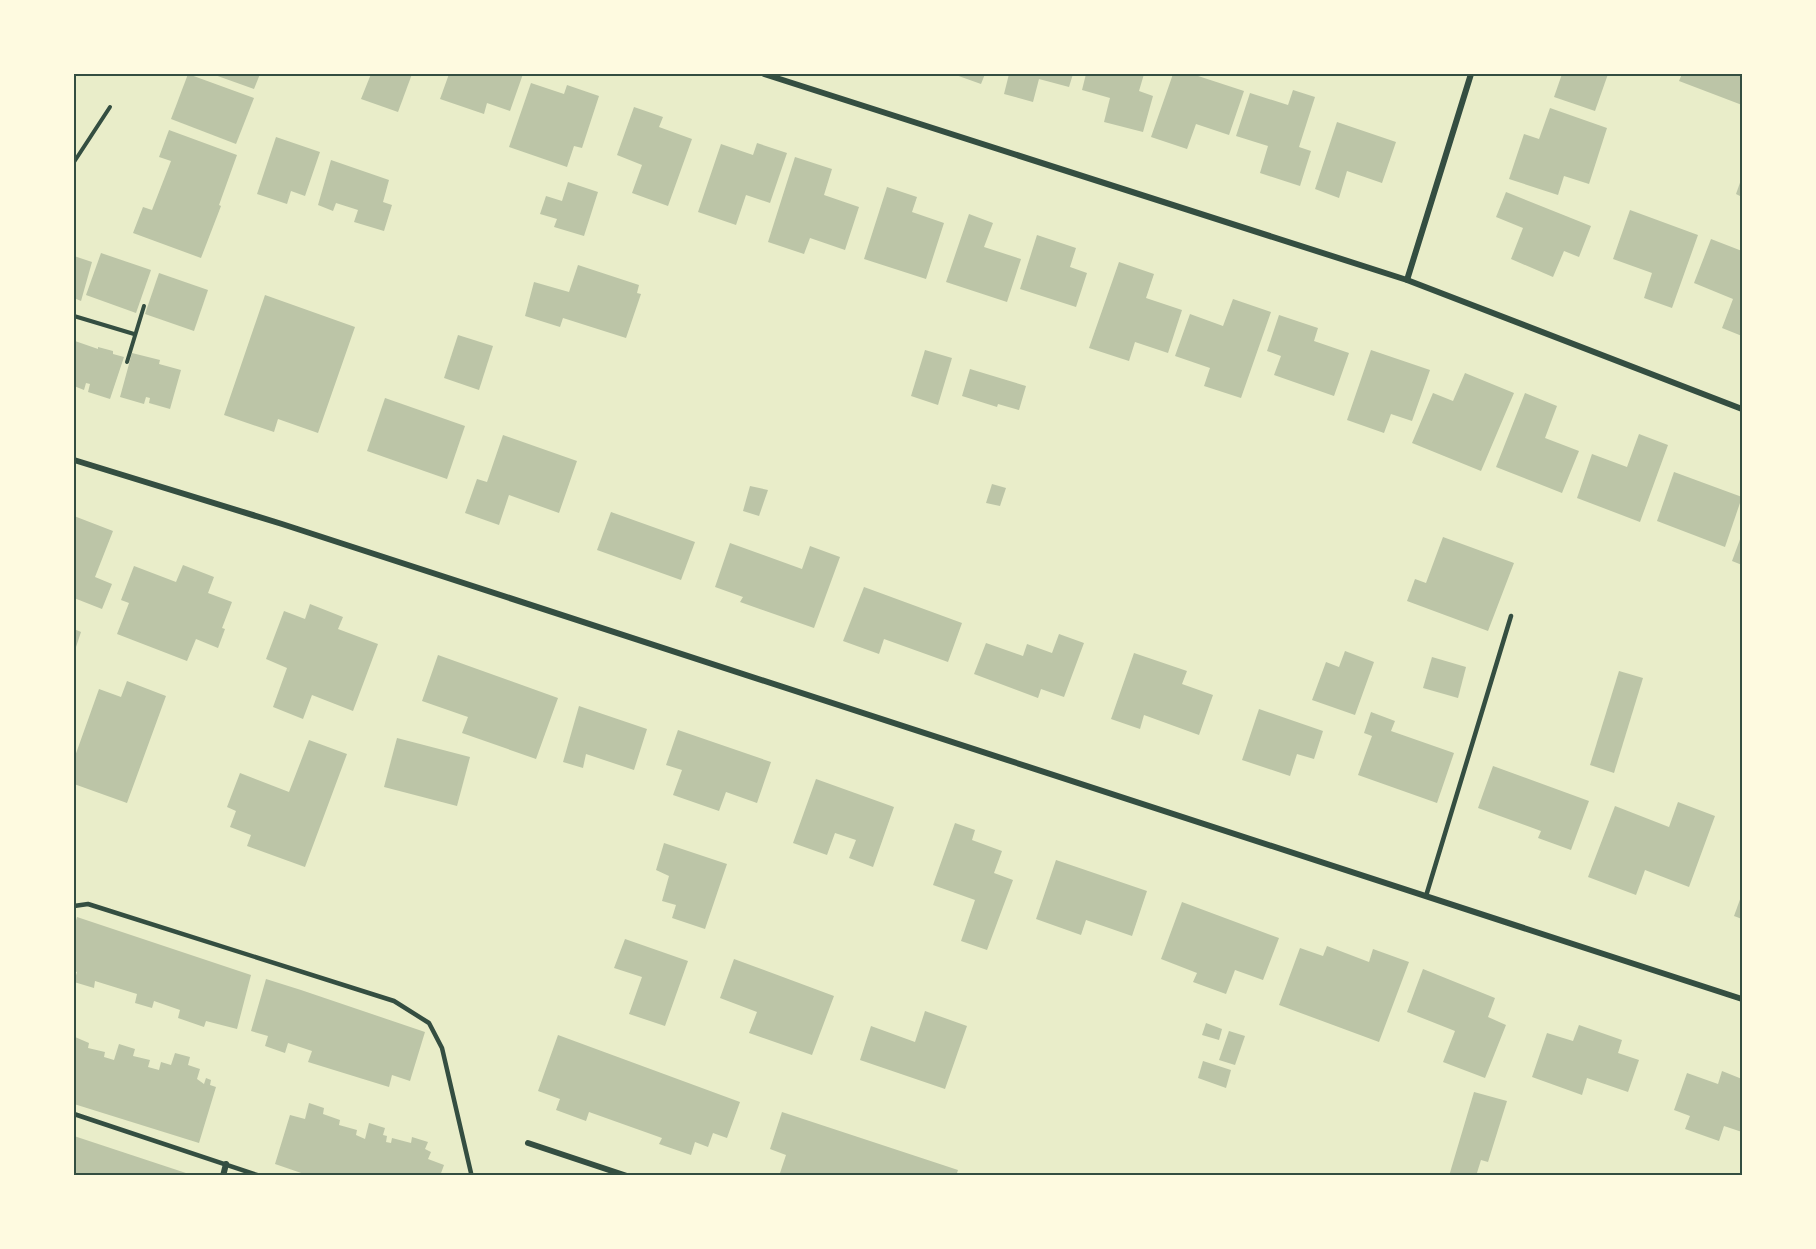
<svg xmlns="http://www.w3.org/2000/svg" width="1816" height="1249" viewBox="0 0 1816 1249" font-family="Barlow,sans-serif">
  <rect width="100%" height="100%" fill="#e9edc9"/>
  <g fill="#bcc5a7">
    <polygon points="188,74 254,98 236,144 171,119"/>
    <polygon points="212,74 260,74 254,89"/>
    <polygon points="371,74 412,74 398,112 361,99"/>
    <polygon points="449,74 523,74 510,111 487,103 484,114 440,99"/>
    <polygon points="953,74 985,74 981,84"/>
    <polygon points="1009,74 1073,74 1069,87 1039,79 1033,102 1004,94"/>
    <polygon points="1086,74 1144,74 1139,91 1153,96 1143,132 1104,122 1110,98 1082,90"/>
    <polygon points="1173,74 1192,74 1244,91 1229,135 1196,124 1187,149 1151,137"/>
    <polygon points="1562,74 1608,74 1595,111 1554,97"/>
    <polygon points="1682,74 1742,74 1742,105 1679,81"/>
    <polygon points="531,83 564,94 567,85 599,96 582,148 574,146 567,167 509,147"/>
    <polygon points="1293,90 1315,97 1299,147 1311,151 1300,186 1260,173 1268,146 1236,136 1250,93 1288,105"/>
    <polygon points="634,107 663,117 659,127 692,139 668,206 632,193 642,165 617,155"/>
    <polygon points="1550,108 1607,128 1589,184 1564,176 1558,195 1509,179 1524,134 1539,139"/>
    <polygon points="1337,122 1396,142 1382,183 1347,171 1339,198 1315,189"/>
    <polygon points="169,130 237,155 219,205 221,206 201,258 133,233 143,207 152,210 171,161 159,157"/>
    <polygon points="276,137 320,152 305,196 291,191 287,204 257,194"/>
    <polygon points="757,143 787,153 770,203 746,195 736,225 698,212 721,144 753,155"/>
    <polygon points="795,157 832,169 824,195 859,207 845,250 810,238 804,254 768,242"/>
    <polygon points="331,160 389,180 383,202 392,205 384,231 354,222 358,210 336,203 333,211 318,205"/>
    <polygon points="1742,177 1742,197 1736,194"/>
    <polygon points="568,182 598,192 584,236 554,227 557,219 540,214 546,196 562,201"/>
    <polygon points="887,187 917,197 912,212 944,223 926,279 864,259"/>
    <polygon points="1506,192 1591,226 1579,257 1564,251 1553,277 1511,259 1523,228 1496,217"/>
    <polygon points="1630,210 1698,235 1672,308 1644,298 1652,273 1613,259"/>
    <polygon points="969,214 993,223 984,247 1021,259 1007,302 946,282"/>
    <polygon points="1037,235 1076,248 1070,267 1087,273 1076,307 1020,289"/>
    <polygon points="1711,239 1742,251 1742,336 1722,328 1733,299 1694,283"/>
    <polygon points="101,253 151,270 136,313 86,295"/>
    <polygon points="74,256 92,262 81,301 74,298"/>
    <polygon points="1119,262 1154,274 1146,298 1182,310 1168,353 1135,342 1129,361 1089,348"/>
    <polygon points="578,265 639,285 637,293 641,294 626,338 563,318 560,327 525,316 534,282 569,292"/>
    <polygon points="159,273 208,290 194,331 145,314"/>
    <polygon points="265,295 355,327 318,433 278,419 274,432 224,415"/>
    <polygon points="1233,299 1271,312 1241,398 1204,386 1210,368 1175,356 1190,314 1223,326"/>
    <polygon points="1279,315 1318,328 1314,341 1349,353 1334,396 1274,375 1281,356 1267,351"/>
    <polygon points="458,335 493,346 479,390 444,378"/>
    <polygon points="75,341 98,349 98,347 113,351 113,354 124,357 110,399 88,392 90,384 86,383 84,390 74,386"/>
    <polygon points="925,350 952,358 938,405 911,396"/>
    <polygon points="1371,350 1430,370 1412,421 1391,414 1384,433 1347,420"/>
    <polygon points="132,353 160,360 159,364 181,370 170,409 149,403 150,398 146,397 144,404 120,397"/>
    <polygon points="970,369 1026,386 1019,410 998,404 997,407 962,396"/>
    <polygon points="1465,373 1514,393 1481,471 1412,443 1433,393 1453,401"/>
    <polygon points="1525,393 1557,406 1545,438 1579,451 1562,493 1496,467"/>
    <polygon points="385,398 465,426 447,479 367,451"/>
    <polygon points="1639,434 1668,445 1640,522 1577,498 1592,454 1627,467"/>
    <polygon points="503,435 577,461 559,513 509,495 499,525 465,513 477,479 487,482"/>
    <polygon points="1674,472 1742,497 1725,547 1657,521"/>
    <polygon points="992,484 1006,488 1000,506 986,503"/>
    <polygon points="750,486 768,490 759,516 743,511"/>
    <polygon points="611,512 695,542 681,580 597,550"/>
    <polygon points="74,516 113,531 95,577 112,584 102,609 74,598"/>
    <polygon points="1742,534 1742,565 1732,561"/>
    <polygon points="1443,537 1514,563 1488,631 1407,601 1415,579 1426,583"/>
    <polygon points="730,543 802,569 810,546 840,557 814,628 740,602 743,597 715,587"/>
    <polygon points="183,565 214,577 208,593 232,602 222,628 225,629 218,648 196,639 187,661 117,634 129,603 121,600 134,566 176,582"/>
    <polygon points="864,587 962,623 948,662 884,639 879,654 843,641"/>
    <polygon points="310,604 343,617 338,629 378,644 353,711 312,695 303,719 273,707 287,668 266,659 284,611 305,619"/>
    <polygon points="74,629 81,632 74,653"/>
    <polygon points="1059,634 1084,643 1064,697 1041,689 1038,698 974,674 986,643 1023,656 1027,644 1052,653"/>
    <polygon points="1345,651 1374,662 1355,715 1312,700 1326,662 1339,667"/>
    <polygon points="1134,653 1187,671 1182,684 1213,695 1199,735 1144,715 1140,729 1111,719"/>
    <polygon points="438,655 558,698 536,759 462,733 468,717 422,701"/>
    <polygon points="1432,657 1466,667 1458,698 1423,688"/>
    <polygon points="1619,671 1643,678 1614,773 1590,765"/>
    <polygon points="127,681 166,696 127,803 74,784 74,759 99,689 121,697"/>
    <polygon points="579,706 647,729 634,770 586,754 583,768 563,762"/>
    <polygon points="1259,709 1323,731 1314,759 1297,754 1290,776 1242,760"/>
    <polygon points="1371,712 1395,721 1391,731 1454,753 1437,803 1358,775 1372,736 1364,733"/>
    <polygon points="678,730 771,762 757,803 726,792 719,811 673,795 682,770 666,765"/>
    <polygon points="397,738 470,757 457,806 384,787"/>
    <polygon points="309,740 347,754 305,867 247,846 251,835 230,827 236,811 227,807 240,773 289,792"/>
    <polygon points="1493,766 1589,801 1571,850 1538,838 1541,831 1478,808"/>
    <polygon points="816,779 894,807 873,867 849,858 856,840 835,833 827,855 793,843"/>
    <polygon points="1678,802 1715,816 1689,887 1645,870 1636,895 1588,877 1615,806 1669,827"/>
    <polygon points="955,823 975,830 972,840 1002,851 994,873 1013,880 987,950 961,941 975,900 933,885"/>
    <polygon points="664,843 727,864 705,929 672,918 676,905 662,901 669,876 656,870"/>
    <polygon points="1056,860 1147,891 1132,936 1086,920 1081,935 1036,919"/>
    <polygon points="1742,894 1742,919 1734,916"/>
    <polygon points="1182,902 1279,938 1263,980 1235,970 1226,994 1193,982 1197,973 1161,959"/>
    <polygon points="77,917 251,975 237,1029 206,1021 204,1027 178,1018 180,1010 154,1001 152,1008 135,1003 137,994 95,981 94,988 74,982 77,972 74,971 74,928"/>
    <polygon points="625,939 688,961 665,1026 629,1014 642,977 614,968"/>
    <polygon points="1327,946 1369,962 1373,949 1409,962 1379,1042 1279,1005 1300,948 1323,956"/>
    <polygon points="734,959 834,996 812,1055 749,1033 757,1012 720,998"/>
    <polygon points="1423,969 1495,998 1488,1017 1506,1025 1485,1078 1443,1062 1455,1031 1407,1012"/>
    <polygon points="266,979 301,990 425,1032 410,1081 392,1075 389,1087 308,1062 312,1051 288,1043 285,1053 265,1046 268,1036 251,1031"/>
    <polygon points="925,1011 967,1026 945,1089 860,1060 871,1026 915,1042"/>
    <polygon points="1206,1023 1222,1029 1219,1040 1202,1035"/>
    <polygon points="1579,1025 1622,1040 1618,1053 1639,1060 1628,1092 1587,1078 1582,1095 1532,1077 1547,1033 1573,1041"/>
    <polygon points="74,1030 76,1031 75,1037 89,1043 88,1048 105,1052 104,1057 114,1060 119,1044 135,1049 133,1056 150,1060 148,1067 159,1070 161,1062 171,1065 175,1053 190,1057 188,1065 200,1069 197,1079 204,1084 206,1078 211,1080 210,1085 216,1087 199,1143 74,1104"/>
    <polygon points="1229,1031 1245,1036 1235,1065 1219,1060"/>
    <polygon points="558,1035 740,1102 727,1138 713,1133 708,1147 695,1142 691,1155 659,1144 662,1138 589,1112 586,1121 556,1110 560,1099 538,1091"/>
    <polygon points="1203,1061 1231,1070 1226,1088 1198,1078"/>
    <polygon points="1722,1071 1742,1079 1742,1132 1724,1126 1719,1141 1685,1129 1690,1116 1674,1110 1687,1073 1718,1084"/>
    <polygon points="1474,1092 1507,1101 1488,1162 1481,1160 1476,1176 1449,1176"/>
    <polygon points="309,1103 324,1108 323,1114 340,1120 339,1125 357,1130 356,1135 365,1139 369,1123 385,1128 383,1135 387,1136 386,1142 391,1143 392,1138 411,1143 412,1137 428,1142 425,1149 431,1152 428,1159 444,1165 440,1176 310,1176 275,1164 290,1115 305,1119"/>
    <polygon points="782,1112 958,1170 956,1176 779,1176 786,1155 770,1149"/>
    <polygon points="74,1136 192,1175 192,1176 74,1176"/>
  </g>
  <g fill="none" stroke-linecap="round" stroke-linejoin="round">
    <g stroke="#344e41" stroke-width="4">
      <polyline points="74,162 110,107"/>
      <polyline points="74,316 134,334"/>
      <polyline points="127,362 144,306"/>
    </g>
    <g stroke="#344e41" stroke-width="4.5">
      <polyline points="1426,896 1511,616"/>
      <polyline points="74,906 88,904 394,1001 429,1023 442,1048 471,1173 470,1176"/>
      <polyline points="74,1114 260,1176"/>
    </g>
    <g stroke="#344e41" stroke-width="6">
      <polyline points="764,74 1407,280 1742,409"/>
      <polyline points="1407,280 1471,74"/>
      <polyline points="74,460 282,524 1742,999"/>
      <polyline points="528,1143 627,1176"/>
      <polyline points="223,1176 226,1164"/>
    </g>
  </g>
  <rect width="1816" height="1249" fill="none" stroke="#fefae0" stroke-width="150"/>
  <rect x="75" y="75" width="1666" height="1099" fill="none" stroke="#344e41" stroke-width="2"/>
</svg>
